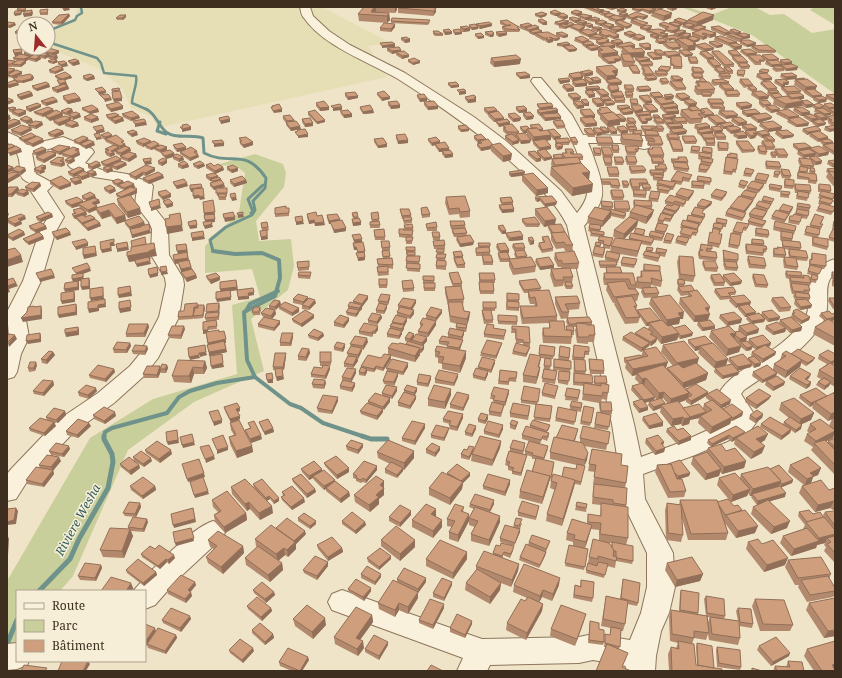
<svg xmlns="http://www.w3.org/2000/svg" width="842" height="678" viewBox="0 0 842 678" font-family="'Noto Serif',serif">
  <rect width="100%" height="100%" fill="#f0e4c8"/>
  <polygon fill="#e6deb5" points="78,7 322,7 391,43 368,46 387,77 157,128 152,117 131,108 122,88 98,68 48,48 48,34 74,22"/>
  <g fill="#c9cf9b">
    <polygon points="681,7 688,7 711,15 732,7 760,7 757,8 770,15 784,14 812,33 835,29 835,94 752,35"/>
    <polygon points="814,7 835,7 835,25 810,10"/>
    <polygon points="255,154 283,164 286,173 284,187 256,221 259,241 291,239 294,266 288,290 251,319 264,371 194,402 128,450 73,576 60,591 17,591 17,661 28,661 26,671 7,671 7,581 90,438 153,399 237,374 232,305 260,297 252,269 205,273 205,246 239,212 245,173 236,166 216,165"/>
  </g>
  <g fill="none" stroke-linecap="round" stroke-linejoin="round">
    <g stroke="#6f938a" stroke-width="2.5">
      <polyline points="48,31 75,20 77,16 82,13 81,7"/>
      <path d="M48 42 97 58 101 63 104 73 136 76C138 84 132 94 132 103L148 110"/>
    </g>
    <g stroke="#6f938a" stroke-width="3">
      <path d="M146 109C156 114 157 123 164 130 172 140 192 134 203 138L204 153C231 167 244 146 266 178L265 188 253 201 255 210 252 215 226 227 210 240 213 251 219 252"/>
      <polyline points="160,122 157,131 166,134"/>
      <polyline points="251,213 253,212 248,199 263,185"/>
    </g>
    <g stroke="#6f938a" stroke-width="4">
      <polyline points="213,251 235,254 262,253 279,260 280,278 275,296 244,312 247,360 255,377 290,404 301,408 323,423 365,437"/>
      <polyline points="246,311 250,304 278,291"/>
      <polyline points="104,437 105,432 112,428 167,413 179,397 190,391 217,383 255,377"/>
    </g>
    <g stroke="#6f938a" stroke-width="5">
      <polyline points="362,436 371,439 387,439"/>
      <polyline points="39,591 70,559 79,539 108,488 113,462 112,454 104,439 104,436"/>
      <polyline points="7,644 17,620"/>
    </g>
    <defs>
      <g id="minor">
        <path d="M300 7H310L313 16 329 31 350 45 405 73 474 117 506 141 561 191 577 213C581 208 586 201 587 194 589 175 571 136 561 120 552 106 540 94 531 81L533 78H541L572 115 583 135 646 136 651 145 649 148 644 149 639 148 636 143H588C592 151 594 159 597 167 607 196 603 203 584 226L634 424 641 457 679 443 735 418 726 407 719 393C728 378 742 371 756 361 773 350 791 338 803 321 812 310 806 299 808 286 811 274 823 262 835 259V273C820 286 833 303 823 322 805 352 771 371 744 390L741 394 758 420 750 431 695 455 643 474 645 499 673 553 675 587 669 613 661 631 656 656 655 671H625L626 666 593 660 579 663 490 665 487 671H457L463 658 332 610 328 602 332 594 342 590 482 639 579 637 593 634 630 640 641 613 647 587V553L621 499 619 469 612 424 567 225C556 203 540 188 522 172 484 136 442 107 398 79 369 62 323 46 304 18 301 15 301 11 300 7Z"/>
        <path d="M7 132 18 137 27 145 63 137 92 149 94 152 85 163 102 170 127 174 151 183 153 186 151 203 165 221 168 229 169 255 183 278 184 285 179 317 158 358 144 376 114 403 74 432 28 480 16 499 7 501V474L12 468 58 420 98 393 130 366 139 355 159 317 166 285 165 278 151 255 152 229 149 222 135 204 137 188 119 181 94 177 71 168 68 165 78 153 61 146 32 153 36 174 51 182 53 185 47 191 64 217 55 233 41 281 25 315 29 337 21 354 17 372 14 377 7 379V341L9 337 7 312 23 281 39 233 48 217 30 190 34 185C31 183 26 182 23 179 16 171 26 156 7 142Z"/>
        <path d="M213 521 222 524 226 531 222 538 178 579 155 605 145 609V591H134L135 589C151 570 191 528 213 521Z"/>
        <polygon points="17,643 17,661 29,661 27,665 17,669 7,670 7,644"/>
      </g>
    </defs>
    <use href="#minor" stroke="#8d765c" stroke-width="2"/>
    <use href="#minor" fill="#faf1dc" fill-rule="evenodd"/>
  </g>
  <g fill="#b2896c" fill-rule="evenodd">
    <polygon points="364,7 397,7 397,10 395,13 376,12 389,13 390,20 387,23 359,21 358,14"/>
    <polygon points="584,7 599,7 599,9 604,10 604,11 610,12 609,13 615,16 618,16 619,14 620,13 617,12 617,10 626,12 625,13 628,15 648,16 647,18 643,20 638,18 632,20 626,18 626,16 623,17 625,20 622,21 631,27 626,29 624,28 624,30 615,33 609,30 609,29 608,29 602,27 602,26 600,26 595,24 595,22 587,21 588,20 585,20 578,17 578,16 576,16 571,14 571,12 592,16 592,18 607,22 607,23 614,25 614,27 618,26 615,24 615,22 608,20 609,19 604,17 604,16 600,15 601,13 599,14 584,8"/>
    <polygon points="605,7 619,7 619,8 611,10 605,8"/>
    <polygon points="650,7 668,7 677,9 672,11 667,9 667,7 660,9 671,18 663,21 651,16 652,13 649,14 642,11 638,12 632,10 632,8 656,9 655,11 658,10"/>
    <polygon points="703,7 719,7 711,10"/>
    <polygon points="398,8 436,8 436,12 433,16 398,13"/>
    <polygon points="48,11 48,15 40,15 40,13"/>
    <polygon points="550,12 561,13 561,14 568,18 563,20 557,17 557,16 555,16 550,14"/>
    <polygon points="69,14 70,16 62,25 53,24 52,22"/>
    <polygon points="535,14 546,16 540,18 535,16"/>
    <polygon points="126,17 123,20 117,20 116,18"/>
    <path d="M569 18 581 19V20L587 22V23L593 25V27L619 35V38L613 39 609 37 605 38 604 37 603 39 609 40V43H611V41L623 42V44L635 48H633L632 58 635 62 634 65 640 72V74H633L629 68V67H623L621 60 620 61 616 62V63L608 64 602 60V59L598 56V50L591 51 587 49V48H586L582 45V44L574 41 575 38 589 40V42L594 44V45L600 47H602L600 46V45H599L596 43V40L589 39V37H588L579 33V32L570 28V27L565 29 559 28V26L554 24 555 22 569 21 568 23 573 25 584 26V25L582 26 577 24V23H575L569 20ZM585 26 589 28 592 27 591 30 597 32 599 31V35L582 30 584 29ZM614 45 616 46 615 47 622 49 621 52 623 54H621L620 58 612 48H615V45Z"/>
    <polygon points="538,20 547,25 543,25 538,22"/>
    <path d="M631 20 647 25 651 29 649 30H665V29L659 26V24H669V23L673 22 674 20 687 23 688 20H713L700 25 706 27 705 29 716 33V36L710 38 707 37V38L703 40 697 38 700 39 699 41 694 43 696 44 695 50 689 51 692 56 685 57 678 52 679 50H684L681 47 680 49 672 50 668 49 663 45V44H659L655 42 656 39H664L665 38H663L659 37V38L655 39 650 37V35L652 34 646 32 647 31H646L640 29V27H641L630 23ZM682 25H683L682 27 688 29H691L690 30 696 32 692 33V36H693L691 37 686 33V31H679L680 28H678L681 26ZM665 31 671 33H674L673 35 668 36V34L664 33H665ZM665 40 669 41 672 40 675 41V42H666Z"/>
    <polygon points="391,21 430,22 428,25 391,23"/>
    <polygon points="500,21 519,28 520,30 519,32 506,32 502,29 502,27 504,26 500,24"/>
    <polygon points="7,23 16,25 10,28 7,28"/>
    <polygon points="395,24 395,27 391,32 380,31 380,28"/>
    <polygon points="476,24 492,24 492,26 480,29 478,28 478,29 472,30 470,29 470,31 463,32 460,30 460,27 469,27 469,25 476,25"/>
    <polygon points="520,25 532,25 532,26 539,27 539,29 542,31 542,32 559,40 555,41 553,41 553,42 548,43 545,41 545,40 544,41 535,36 535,35 533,35 529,33 529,32 524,30 524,29 524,30 519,28"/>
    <polygon points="711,27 729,32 730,30 741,32 740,33 750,38 744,39 743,40 756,43 755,46 776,51 775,53 758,53 751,48 752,46 747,47 740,44 740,42 739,42 726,37 727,35 724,36 711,30"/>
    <polygon points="24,30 23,34 15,34 15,32"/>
    <polygon points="443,30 452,32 452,34 445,35 443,32"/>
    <polygon points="453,30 462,34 455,35 453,32"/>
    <polygon points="433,31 443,34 443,36 435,36 433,34"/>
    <polygon points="485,32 494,33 494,36 493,36 493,37 490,37 485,35"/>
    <polygon points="496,32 507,35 499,37 496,35"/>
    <polygon points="556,33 568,37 563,38 556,36"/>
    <polygon points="624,33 636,35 645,39 638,41 632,39 633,37 630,38 624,35"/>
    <polygon points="475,34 484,36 484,38 478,39 475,36"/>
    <polygon points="715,37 737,43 742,46 741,49 734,50 729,46 714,40"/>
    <polygon points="401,38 410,39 410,42 405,43 401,40"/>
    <polygon points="709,42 723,45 722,47 716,48 709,44"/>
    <polygon points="557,44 570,44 570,45 577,49 576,51 569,52 564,48 564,47 557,46"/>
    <polygon points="639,44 651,45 651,50 645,50 639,46"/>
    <polygon points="696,45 714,48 713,50 707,51 714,57 714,59 721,65 720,67 723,69 724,67 733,71 733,74 729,74 731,76 730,79 723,79 729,82 729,84 734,89 734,90 740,94 739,97 727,97 724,93 725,92 719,87 719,85 714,86 711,83 712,80 721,79 718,76 719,74 714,70 714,68 713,68 707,62 707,60 699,54 700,52 704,52 696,47"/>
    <polygon points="27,48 40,48 40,49 33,51"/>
    <polygon points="387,48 401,50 401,51 409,57 402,59 396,55 396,53 392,54 387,51"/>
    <polygon points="13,50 24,55 24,53 36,54 38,53 37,51 59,53 55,55 58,58 55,59 58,62 68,66 62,67 58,65 58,62 53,64 49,63 48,61 52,59 49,59 48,57 45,59 41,58 41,59 36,62 28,60 26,61 26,63 21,67 13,67 13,66 12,67 7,67 7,60 15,62 17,61 14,60 13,58 17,56 15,56"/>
    <polygon points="654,50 680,54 680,56 682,67 682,69 673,69 673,66 670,66 670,58 668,58 665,56 662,56 662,59 653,60 647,55 647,53 654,53"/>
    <polygon points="741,50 757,55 761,56 762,55 780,62 780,60 792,62 792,64 797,70 786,71 784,70 784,71 776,72 772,69 773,67 771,67 765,64 766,61 765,60 764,62 761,62 761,65 755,65 748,58 748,56 747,57 740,52"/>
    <polygon points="712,51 734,64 734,67 724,67 711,53"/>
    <polygon points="728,51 741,55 741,56 748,62 747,64 750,66 749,69 741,69 738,66 738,65 732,59 732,57 728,53"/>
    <polygon points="688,57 698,62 698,64 690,64 688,60"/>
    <polygon points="491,58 520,64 494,67 490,63"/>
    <polygon points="635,58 650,59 650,61 653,64 653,66 648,67 654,74 653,75 657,78 656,80 647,81 644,79 645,77 642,74 643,71 641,69 642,67 639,64 639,63 635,60"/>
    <polygon points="408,60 420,63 413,65 408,62"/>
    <polygon points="68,61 80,64 73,66 69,63"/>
    <polygon points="596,67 618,70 617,76 616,76 616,79 622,82 621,85 615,85 619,92 624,96 624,98 625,100 625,103 615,103 614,100 614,99 612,99 610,95 611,94 607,88 608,85 609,85 606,82 606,81 596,72"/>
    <polygon points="671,67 670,70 667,73 667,76 657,77 654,74 655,71 658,71 658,69"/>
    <polygon points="692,67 704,72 703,74 702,74 703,77 703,78 715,89 714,94 712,94 711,97 703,97 701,95 697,95 694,91 695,86 697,86 697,85 695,83 696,81 700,81 700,79 694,79 691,75 692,73 693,73 691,70"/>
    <polygon points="7,69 15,71 22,74 19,76 33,76 34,78 33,79 33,80 23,83 18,83 19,85 9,88 7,87 7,83 14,81 13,78 15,78 15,77 13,78 7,77"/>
    <polygon points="49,70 64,70 55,74 50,73"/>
    <polygon points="738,70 744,75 744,77 737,76"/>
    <polygon points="769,70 768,73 767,74 772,80 763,81 756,77 757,74 759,74 759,71"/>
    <polygon points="580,72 593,75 584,77 583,76 583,78 582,78 582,79 584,80 584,78 591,79 591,78 601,80 601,83 594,84 594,83 594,84 589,85 587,83 587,86 575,87 572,84 573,81 568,77 569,74 580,73"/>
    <polygon points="516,73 530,78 520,79 516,75"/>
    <polygon points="781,74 797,76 796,79 785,80 789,82 788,85 785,85 785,86 801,91 800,93 804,99 800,99 803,101 813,104 823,106 824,104 835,106 835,115 834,115 831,114 831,115 825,116 827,117 835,116 835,133 833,131 829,132 824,130 825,127 832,126 828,123 828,121 827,120 823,121 825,125 817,127 812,123 812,122 811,122 803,117 804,116 801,116 793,111 794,108 810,112 810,114 814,115 814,114 817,113 814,112 815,109 812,107 806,108 802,106 784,109 773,104 774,100 770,96 769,96 767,93 768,91 760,84 761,82 777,88 777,90 783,97 787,96 787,95 781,89 781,87 774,83 775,80 784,79 780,77"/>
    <polygon points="55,76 71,76 72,78 65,80 66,82 67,85 66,85 68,86 69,89 57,93 53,91 52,88 60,86 58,83 57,80 59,80 56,78"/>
    <polygon points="83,76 94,76 95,79 87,81 83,79"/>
    <polygon points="671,76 683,79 682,82 686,88 686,90 676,91 669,84 670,81 673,81 670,79"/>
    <polygon points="558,79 570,80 570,82 560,84 558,81"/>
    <polygon points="660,79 669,82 668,84 662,85 659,81"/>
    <polygon points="740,79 753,85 752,86 757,89 757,91 768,99 759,100 751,95 752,92 747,89 748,87 744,88 739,82"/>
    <polygon points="795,79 815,90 822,95 821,96 826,102 818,103 813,100 813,98 812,98 804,93 804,92 794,85 795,82 794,82"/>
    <polygon points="448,83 459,87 451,88 448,85"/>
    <polygon points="49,84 50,87 37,91 33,89 32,86"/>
    <polygon points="563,85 574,91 567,92 562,87"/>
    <polygon points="624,85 634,89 634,92 632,92 633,95 633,98 626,98 625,94 625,92 626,92 624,88"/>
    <polygon points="586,87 600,88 599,89 611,99 611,101 614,105 606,106 604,104 604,106 597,107 592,102 592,99 600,99 600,97 601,97 596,92 596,91 592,91 595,97 589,98 585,93 585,91 586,91"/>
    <polygon points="637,87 651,91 639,92 636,90"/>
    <polygon points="32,93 33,96 21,100 18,98 17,95"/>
    <polygon points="345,93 358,96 358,98 348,100 345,96"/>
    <polygon points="377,93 390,97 390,99 382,101 377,95"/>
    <polygon points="650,93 663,96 663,97 666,100 674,102 674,103 678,106 678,109 679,114 673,114 676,116 676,118 682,117 680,115 681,110 687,109 688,107 689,107 684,103 684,101 681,101 675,97 676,94 689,100 696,106 700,110 714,116 726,123 741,129 740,132 745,133 745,131 746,131 742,128 742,125 738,126 731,121 732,118 747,122 746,124 757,128 756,131 755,131 757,132 770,136 775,140 775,142 772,143 775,147 774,150 766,150 767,152 766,155 759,154 757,149 758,146 763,146 761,144 762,141 766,141 763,139 764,138 762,138 757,135 756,136 755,138 750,139 747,136 747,138 738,139 733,136 734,133 731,134 726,130 726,129 723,129 720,127 720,125 716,126 708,119 708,117 704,118 701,116 701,117 703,118 701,123 690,124 687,122 687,124 681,124 683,126 683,128 686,134 678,135 683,150 683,152 673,152 669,142 669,141 668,141 666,136 667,134 671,134 669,132 670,130 667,127 667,126 664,123 664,124 657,125 653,121 654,119 652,118 652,120 648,121 647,124 642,124 638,119 638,118 635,115 636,114 633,112 633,114 623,115 620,112 620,111 617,109 617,106 630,107 630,109 633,111 631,108 631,106 630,101 630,99 638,104 638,105 643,112 647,111 643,107 643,105 658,112 650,113 650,116 652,118 653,115 660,117 660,118 663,120 664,119 662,118 662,115 666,114 660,108 660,106 654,101 655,100 649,96"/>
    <polygon points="568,94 580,100 573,101 568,96"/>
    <polygon points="835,94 835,102 833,102 825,98 826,95"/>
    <polygon points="417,95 427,101 420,102 417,97"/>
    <polygon points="664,95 673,99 666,100 664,98"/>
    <polygon points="63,96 80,98 81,101 68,104 63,99"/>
    <polygon points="639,96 652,101 652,103 645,104 639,98"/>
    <polygon points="465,97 476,97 476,102 468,103 465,99"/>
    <polygon points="708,99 724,103 723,105 725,108 725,111 738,115 737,117 726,119 718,114 719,111 720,111 719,109 712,109 710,107 710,106 707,102"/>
    <polygon points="581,100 589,103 589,106 584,106 584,108 577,109 573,104 573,101 581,102"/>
    <polygon points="41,101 58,102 46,106 42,104"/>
    <polygon points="759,101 771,104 771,105 779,111 799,116 798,117 808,126 796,127 787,122 788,120 776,114 777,112 771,113 765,109 766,107 763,108 759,104"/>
    <polygon points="388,102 400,105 400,108 391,109 388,105"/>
    <polygon points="424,102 438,106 438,109 428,110 424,105"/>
    <polygon points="316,103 329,107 329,110 320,111 316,106"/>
    <polygon points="736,103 752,105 751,108 741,110 736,106"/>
    <polygon points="537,104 553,106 553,108 558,110 558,113 561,117 561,119 545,121 541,117 541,116 540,116 537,113 537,110 540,110 537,106"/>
    <polygon points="41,105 41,107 30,112 26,110 26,107"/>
    <polygon points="106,105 123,106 123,109 111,112 107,108"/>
    <polygon points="360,107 373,110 374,113 363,114 360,109"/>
    <polygon points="516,107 527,109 527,112 519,113 516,110"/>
    <polygon points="8,108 16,108 16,110 26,114 19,117 12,114 12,113 9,111"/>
    <polygon points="82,108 98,109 99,112 90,114 82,110"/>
    <polygon points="484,108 497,112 504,118 504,120 510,122 510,124 519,132 519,134 523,133 520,129 520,127 531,129 530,127 530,125 560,139 570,142 569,145 562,145 563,146 562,149 557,150 555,147 555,144 556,144 555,142 555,140 554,140 551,137 551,140 546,141 551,149 546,150 552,159 544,161 541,158 541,161 536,162 528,155 528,152 536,153 537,151 539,150 533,144 533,142 527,135 527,133 525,133 530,143 521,144 519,141 519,143 512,145 505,139 505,136 507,135 503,131 503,126 499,127 496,123 496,122 494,122 488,116 489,114 488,115 484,111"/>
    <polygon points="599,108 612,112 626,119 625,122 620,122 620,125 607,126 600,119 600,116 597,113 597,110 599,110"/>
    <polygon points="72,109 73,112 68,114 69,116 63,114 63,116 50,121 46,118 45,116 43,117 35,114 34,112 54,111 62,113 61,111"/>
    <polygon points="580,110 595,115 595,118 593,118 597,126 585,127 580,121 580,118 584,118 580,113"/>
    <polygon points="340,111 352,114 352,117 344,118 341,114"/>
    <polygon points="742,111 760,114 771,119 758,123 751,118 751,117 747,117 742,114"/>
    <polygon points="308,112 325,122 317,124 308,115"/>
    <polygon points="523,113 533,119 526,120 523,116"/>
    <polygon points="68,114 81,117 73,120 69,117"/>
    <polygon points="122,114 139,116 140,118 131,121 123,117"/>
    <polygon points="508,114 521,118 520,121 513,122 508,117"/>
    <polygon points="106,115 120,116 123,118 124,121 115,124 107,118"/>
    <polygon points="283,116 294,120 301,129 291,131 286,125 286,123 283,119"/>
    <polygon points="84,117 98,117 99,120 91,123 84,120"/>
    <polygon points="71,118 71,120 79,126 72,128 65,126 65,124 59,126 54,123 53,120"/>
    <polygon points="627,118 636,122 636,124 634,125 637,129 637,131 642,134 641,137 643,141 642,147 638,147 639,149 638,152 636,152 636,155 627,155 625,149 625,146 633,146 622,145 620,140 621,134 632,134 632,132 630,133 626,127 626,124 628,124 626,121"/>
    <polygon points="20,119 32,119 33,122 27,124 21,121"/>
    <polygon points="302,119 313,126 305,127 302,122"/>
    <polygon points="553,121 565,126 565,128 557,129 553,123"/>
    <polygon points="42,122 43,125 36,129 31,128 32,130 21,136 12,133 11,130 29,127 28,125"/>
    <polygon points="760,123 782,127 781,130 768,132 759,126"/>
    <polygon points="695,125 710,126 710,129 711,127 723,130 722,132 726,137 726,140 717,140 714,135 714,133 713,132 712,134 715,138 714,141 715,143 715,146 706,146 705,141 704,141 701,136 697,133 697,130 694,128"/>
    <polygon points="458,126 469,129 469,131 461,132 458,129"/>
    <polygon points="641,126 656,128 656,126 664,129 663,132 658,132 659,136 663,144 662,146 648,146 647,144 648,141 653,142 646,141 644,132 643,132 641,128"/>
    <polygon points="600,127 607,129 607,127 617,131 617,134 611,134 609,132 609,133 603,134 602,135 597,136 595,134 595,137 588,137 584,131 584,129 593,130 593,128 600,129"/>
    <polygon points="617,127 628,133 621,134 616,129"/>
    <polygon points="803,129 821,132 828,137 828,139 833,143 835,144 835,155 834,155 822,147 823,145 820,142 820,141 818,142 809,136 810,134 807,135 802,131"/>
    <polygon points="63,131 64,134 55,138 49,136 48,133"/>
    <polygon points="776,131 793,137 782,139 775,134"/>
    <polygon points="127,132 138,135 132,137 128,134"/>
    <polygon points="101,135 113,136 125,144 126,146 130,148 131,151 129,152 136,154 137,157 129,162 121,159 120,156 121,156 116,154 115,151 114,152 115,155 110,157 106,155 105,149 113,145 106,142 105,140 102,138"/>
    <polygon points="396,135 408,143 398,144 396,138"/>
    <polygon points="36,136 36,137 44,142 33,147 27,144 26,142 25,143 20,140 19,138"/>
    <polygon points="474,136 486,140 511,160 503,162 491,151 491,149 481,151 477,146 477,144 480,143 478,143 474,139"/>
    <polygon points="682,136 697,141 696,144 685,144 682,139"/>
    <polygon points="596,137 613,143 613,145 619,150 619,153 613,153 611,148 611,146 598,146 596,140"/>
    <polygon points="239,138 253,142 253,145 244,148 240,144"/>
    <polygon points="570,138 578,142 577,145 573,145 570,141"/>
    <polygon points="374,139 387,144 387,147 378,148 374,142"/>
    <polygon points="428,139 440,141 440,143 449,148 449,150 453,154 453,157 445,158 442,154 442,152 439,152 435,146 435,145 432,146 428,141"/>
    <polygon points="74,140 89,140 95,145 86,149 81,146 80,145 74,143"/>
    <polygon points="136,141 151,141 151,142 160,145 167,150 162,152 174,153 175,155 183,157 184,160 179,162 173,159 173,157 166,159 162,155 161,153 155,150 154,149 151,150 146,148 145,146 143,147 137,144"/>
    <polygon points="736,141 755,150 754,152 742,153 736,144"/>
    <polygon points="718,142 728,149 728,151 718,151 717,145"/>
    <path d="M793 144 811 147 810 148 829 152 828 155 818 157 815 155V156L822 161 821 164 815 165 812 163 814 166 813 168 815 172V174L817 181 816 184 808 183V180L797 179V175L800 166 798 161 799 158 809 159V157L803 158 797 154 798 151 793 147ZM808 169H810L809 171 810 174 807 173Z"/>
    <polygon points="173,145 186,147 186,149 197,151 199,157 190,161 180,154 180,152 181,151 177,152 174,148"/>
    <polygon points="692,146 700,147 698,154 690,153"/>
    <polygon points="70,147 70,148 79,149 80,155 73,158 74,158 75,161 70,164 66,163 65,160 69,158 62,156 62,154 60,155 52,152 51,149"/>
    <polygon points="601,147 613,155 612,158 611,158 612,163 612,166 605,166 601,150"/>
    <polygon points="652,147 664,155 664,158 662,158 664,162 663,164 667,169 666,172 664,172 664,176 663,176 663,180 671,182 671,180 677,171 691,178 689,182 683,181 681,185 676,184 673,190 670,190 668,194 657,192 658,187 656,186 657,183 658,181 653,180 653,176 651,176 649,172 650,170 655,170 655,166 658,166 658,164 652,164 651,160 651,157 650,157 647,152 648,149 651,149"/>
    <polygon points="703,147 712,148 711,159 713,159 711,166 700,164 701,160 698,159 699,152 702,152"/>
    <polygon points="593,148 601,154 601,156 594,156 593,151"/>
    <polygon points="565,149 574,152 574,154 583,157 583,160 579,160 589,180 592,192 572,196 550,175 551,167 552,167 551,164 552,159 553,158 553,155 562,156 562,153 565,153"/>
    <polygon points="775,149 788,155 787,158 778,158 776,155 776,158 772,158 770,154 771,152 774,152"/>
    <polygon points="33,151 46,152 37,156 33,154"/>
    <polygon points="728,154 737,154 736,170 736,173 733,172 732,175 723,174 726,157 727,157"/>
    <polygon points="56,156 44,163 37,160 36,157"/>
    <polygon points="626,156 637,162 636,165 627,165 625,159"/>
    <polygon points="614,157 624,162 623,165 615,165 614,160"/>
    <polygon points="678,157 688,162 687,164 689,169 688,172 674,170 673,164 671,162 671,159 677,159"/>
    <polygon points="64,158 65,165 61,167 51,165 50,162"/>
    <polygon points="121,159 121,161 127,165 117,170 112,168 113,171 107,173 103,171 103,168 105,167 102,165 101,162"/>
    <polygon points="158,161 167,163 162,166 158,164"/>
    <polygon points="766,161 781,167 780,170 766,169 765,164"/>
    <polygon points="828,161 835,161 832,167 827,164"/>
    <polygon points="178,164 188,164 189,167 182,169 178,167"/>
    <polygon points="193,164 204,164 205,166 198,169 194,167"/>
    <polygon points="700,164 710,166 709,169 706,173 698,172"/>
    <polygon points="88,165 101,166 92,170 88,168"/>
    <polygon points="206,165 214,166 223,167 224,170 215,174 218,176 218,177 221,179 225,187 222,188 227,190 227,196 226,196 226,200 219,200 218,196 217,196 216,189 214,190 210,186 210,183 212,183 211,181 210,181 206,178 206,175 214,173 206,168"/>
    <polygon points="46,166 46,169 44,170 45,172 40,174 34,172 34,169"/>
    <polygon points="629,166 646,170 645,173 631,174 629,169"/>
    <polygon points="13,167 14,168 25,168 26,171 21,175 20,174 20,176 8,183 7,183 7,174 12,172 12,171 7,173"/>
    <polygon points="227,167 238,171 232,173 227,170"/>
    <polygon points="607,167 619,174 619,177 609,177 607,170"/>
    <polygon points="835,168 835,188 826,177 828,173 826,172 827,169"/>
    <polygon points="781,169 791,176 790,179 782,178 780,172"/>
    <polygon points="754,170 751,177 743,176 744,173"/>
    <polygon points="155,171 146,176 143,175 136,180 130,177 129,174"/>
    <polygon points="775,171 780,171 778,178 773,177"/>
    <polygon points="68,172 85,172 87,173 87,172 97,175 92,177 89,175 90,177 82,180 78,178 81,180 82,183 75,185 71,182 70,179 77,177 77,176 73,177 69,175"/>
    <polygon points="509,172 524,174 548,193 536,196 522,181 522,176 511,177 509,175"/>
    <polygon points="769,175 766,184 764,184 763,187 758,193 749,191 757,193 756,196 752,203 744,213 745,216 742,221 725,216 726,213 730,209 730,207 740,196 746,190 747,187 754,181 755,179"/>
    <polygon points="698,176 711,178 710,185 704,184 704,189 691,188 692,181 697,182"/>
    <polygon points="143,178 164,178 149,184 143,181"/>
    <polygon points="601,179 620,186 619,189 611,188 610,185 602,185 601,182"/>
    <path d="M630 179 648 183V184L651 188 650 191H646V198L633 197V190H632L629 182ZM640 186H642L643 190H640Z"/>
    <polygon points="785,179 794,186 793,189 784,188 784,182"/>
    <polygon points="230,180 246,180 247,183 234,187 230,183"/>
    <polygon points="50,181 71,186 60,190 50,184"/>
    <polygon points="112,181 123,181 124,183 135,187 133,188 137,190 137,193 130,196 140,208 141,214 128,218 118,205 117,199 120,198 117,197 116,194 124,190 119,188 119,187 118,187 113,184"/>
    <polygon points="622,181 629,185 628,188 623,188 622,184"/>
    <polygon points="173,182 188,186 177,189 174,185"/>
    <polygon points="40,183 41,186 34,192 28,191 29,194 24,197 17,195 16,193 12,197 7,197 7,189 18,187 19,190 17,192 26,190 25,187"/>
    <polygon points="739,184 747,185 744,189 738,187"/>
    <polygon points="795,184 811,191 810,194 808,194 807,201 796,199 797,193 795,193 794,187"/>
    <polygon points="819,184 831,191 830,193 834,197 830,206 835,207 835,209 831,215 816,211 820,204 818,204 820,199 818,198 821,192 818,192 818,187"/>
    <polygon points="769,187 781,189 780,192 769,190"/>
    <polygon points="104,188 116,191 110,194 105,191"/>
    <polygon points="611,190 624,197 623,200 612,200 610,192"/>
    <polygon points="781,191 789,195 789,198 780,197"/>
    <polygon points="158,192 171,197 163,200 158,195"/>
    <polygon points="660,192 658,202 648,201 649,198"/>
    <path d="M676 194H693L688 201H686V203L683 207 674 204 680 206 679 209 675 214H674L670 222 664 221 663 224 667 228 662 241 654 240 651 246 641 244 637 257 620 254 618 263 616 262V267L622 273 636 283 637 277H640L641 271H643L644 264 660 272 662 281 661 287 651 285V288L659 293 658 296 683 319H680L679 324 672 325 674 328 692 336 680 339 678 337 677 340 661 344 657 339 656 342 651 346 649 345V346L643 350 666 368 667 370V368L673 366 661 352 663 345 697 364 708 373 706 380 696 384 708 394 730 404 722 408 723 409 743 412 742 416 732 421H731L730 424 710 434 698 423 699 418 690 420 689 424 682 426 681 424 671 426 660 412 661 408 653 411 648 405 649 402 657 400 644 385 654 400 645 403 648 410 639 413 633 405V402L640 400 631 390 632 386 640 384 635 379 636 375 632 376 625 368 626 364 624 362V358L641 356 643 351 641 352 622 340 623 337 635 334V333L649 330 648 329 649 326H646L640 317 638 323 625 324 614 304 615 303H613L606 290 607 285H604L603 279 604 273H606V268H600L599 264V261H608L605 260V257L610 252 611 246 618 238 613 237 614 230 629 217 630 212 634 208 633 203 634 200 652 206V216L646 224 638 221 637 226 624 239 629 240V238L634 233H645L643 236 649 237V235L654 232 658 220 664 208 672 206 665 204V201L675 197ZM636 287V288L642 289 641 292 644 298 657 297 651 298 649 304 661 320H659L637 310V312L636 311 637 306 635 301H637L639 294 636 289ZM696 384 686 389 684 388ZM706 396V398L710 401 704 404 703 408H683L679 403 686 400V402L691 405ZM663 398 668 404 665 405V403L661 399Z"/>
    <polygon points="711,195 726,195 721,201 711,198"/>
    <polygon points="82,196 96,198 99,200 100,203 95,205 97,206 98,208 125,215 126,220 144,222 145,225 151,233 132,238 130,230 125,224 125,221 117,224 111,216 102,219 98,214 96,210 89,213 80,208 86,212 87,215 84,216 95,220 101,226 88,231 76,219 75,219 73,217 72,214 74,214 73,210 80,208 79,206 72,208 66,204 65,201 83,201 83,202 86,201 82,199"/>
    <polygon points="446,197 470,211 470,217 460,218 459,214 449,215 445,203"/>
    <polygon points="535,197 556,205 545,207 540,201 537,202 535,200"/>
    <polygon points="835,197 835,203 833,202"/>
    <polygon points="500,198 513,202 513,205 512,205 514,209 514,212 502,213 499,208 499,205 502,205 500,201"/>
    <polygon points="762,200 773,202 771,205 762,220 766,221 765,224 762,228 748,224 748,221 751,217 749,217 749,214 755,208 756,205 761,201"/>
    <polygon points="163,201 173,206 167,208 164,204"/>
    <polygon points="601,201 613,207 612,209 614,210 614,201 630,209 629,212 624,212 626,213 626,216 624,219 611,216 611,217 602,227 601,227 600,231 604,232 604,236 612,241 610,249 603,248 603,244 601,244 600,247 605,251 603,258 592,256 596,242 598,242 599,237 590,236 591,232 588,231 590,224 587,223 588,217 601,208"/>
    <polygon points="712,202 711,205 704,210 703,210 702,213 705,214 705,217 703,220 702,220 700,226 699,226 696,236 692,235 691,239 688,238 686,246 675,243 676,240 680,236 682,229 680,228 681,225 686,221 688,215 691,216 691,214 697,208 697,205"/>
    <polygon points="798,203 810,208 809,211 796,209"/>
    <polygon points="793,207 792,210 784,223 771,219 772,216 779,211 779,210"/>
    <polygon points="286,208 289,208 289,216 275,217 275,214"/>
    <polygon points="421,208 430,214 430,217 422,218 421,211"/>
    <polygon points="400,209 411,215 412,223 404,224 403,219 402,219"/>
    <polygon points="535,209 555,224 573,245 572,251 565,251 564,248 556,249 551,240 551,234 548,228 548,226 544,227 535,215"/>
    <polygon points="797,209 809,211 807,219 801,218 799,225 788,223 790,216 793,216 795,214"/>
    <polygon points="352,213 359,218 361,222 361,225 353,226 352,222 352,219 354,219 352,216"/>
    <polygon points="371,213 379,219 380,228 370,228 370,222 372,221"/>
    <polygon points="52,214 53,217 41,222 47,229 39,232 43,236 44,239 29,245 25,242 23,239 36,233 30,229 29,226 40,222 37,220 36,217"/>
    <polygon points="307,214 317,216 324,222 325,225 315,226 314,223 309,224 307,217"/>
    <polygon points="815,214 823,220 821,224 822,227 820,230 818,237 828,247 827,250 812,246 812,237 804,235 807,226 810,227"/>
    <polygon points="327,215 340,221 346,228 346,231 334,233 331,224 329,224 327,218"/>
    <polygon points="717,218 727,220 726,227 722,227 721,232 720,232 719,234 722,234 719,248 712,246 711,252 717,258 716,261 699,259 698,254 701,244 707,245 710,232 712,233 713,226 716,223"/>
    <polygon points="7,219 26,219 21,221 22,224 15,227 8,223"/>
    <polygon points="522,219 540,224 539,227 526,227 522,222"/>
    <polygon points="450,221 465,225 467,236 473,245 460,247 456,240 457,237 454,237 452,232 452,229 451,229 450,225"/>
    <path d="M775 221 795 231 794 235 793 234 792 241 801 248 800 250 808 258 807 261 796 260 798 267 797 270 784 268 783 260 784 258 773 257V251L774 248 777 249V247L782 248V241L780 240 781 232 773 230ZM785 249 789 250 788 252 789 258 785 257 786 255Z"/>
    <polygon points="834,221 835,221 835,229 832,229"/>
    <polygon points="267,222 269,230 267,231 268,239 261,240 262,231 261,223"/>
    <polygon points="426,224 437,227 437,231 427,231"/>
    <polygon points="749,224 746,231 743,230 741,236 738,249 728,247 731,233 732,233 733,231"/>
    <polygon points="404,225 413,228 412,244 406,244 406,238 399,237 399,234 403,230 404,230"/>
    <polygon points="498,226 506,231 506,234 502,234 498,229"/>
    <polygon points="756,228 769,235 768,238 755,236 755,231"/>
    <polygon points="374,230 385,237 385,240 375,240"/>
    <polygon points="835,230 835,242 828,240 829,237"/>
    <polygon points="24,232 25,235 13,241 8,238 7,236 7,234"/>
    <polygon points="52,232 71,235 57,240 53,236"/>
    <polygon points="432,232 440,237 440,240 433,240"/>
    <polygon points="506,233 523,236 523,240 509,241 506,236"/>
    <polygon points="352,235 362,242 365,251 365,254 364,254 365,260 358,261 357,256 356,253 357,253 357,250 354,250 353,246 353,243 354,243 353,238"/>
    <polygon points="674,235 671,244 663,243 664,240"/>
    <polygon points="542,237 553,248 553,251 542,253 538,246 539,243 543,242 542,240"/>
    <polygon points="528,238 534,241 534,244 530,245 528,241"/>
    <polygon points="752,239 764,244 764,246 767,249 766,252 764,252 763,256 746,254 745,247 746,244 751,244 751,242"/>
    <polygon points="381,241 390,247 390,250 389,250 390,258 393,265 393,269 388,268 389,275 378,276 377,270 377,267 378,267 377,259 383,258"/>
    <polygon points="433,241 445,245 445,249 441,249 444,249 444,254 446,254 445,261 446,261 446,270 436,269 437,249 434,249"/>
    <polygon points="478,243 490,246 490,255 493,262 493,265 483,265 482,256 476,256 476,248 478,248"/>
    <polygon points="497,244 509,250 509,253 508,253 510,259 516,259 514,254 515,252 512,247 513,244 525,248 525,251 527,256 527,257 536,266 535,272 513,275 509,266 509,262 500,262 498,256 498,253 499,253 496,247"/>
    <polygon points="647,247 653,251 652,252 655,253 657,248 667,250 665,257 660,256 658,262 643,258"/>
    <polygon points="406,250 415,250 415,256 420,256 419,264 420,267 420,272 407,271 407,264 406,264 406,261 407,254 406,254"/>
    <polygon points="723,250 738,260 737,264 738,268 737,271 725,270 723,264 724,262 723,262"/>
    <polygon points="453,252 463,256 463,259 465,264 465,268 457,268 454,261"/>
    <polygon points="187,253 192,269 196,275 197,278 187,282 182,275 178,263 175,264 173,255 188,253"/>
    <polygon points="555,253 579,263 578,269 570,269 573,277 572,283 573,286 572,289 566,289 564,285 565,283 564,283 563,286 554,287 550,275 551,269 561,268 561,267 558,267 554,259"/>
    <polygon points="812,253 826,266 824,269 821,269 817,277 816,283 811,282 810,286 809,286 810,290 809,294 810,298 809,301 811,308 800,310 794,304 795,300 797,300 795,300 793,296 794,294 792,294 790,287 790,285 789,280 789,279 786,278 785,274 786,271 802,276 801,278 803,275 810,280 811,275 807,274 809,267 809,262 810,259 811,259 811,256"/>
    <polygon points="679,256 695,276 693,282 685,281 684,286 709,312 708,320 715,329 702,331 697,325 698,322 694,322 679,304 680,298 687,297 688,295 681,296 677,290 678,287 677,282 678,279 679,279 677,262"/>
    <polygon points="748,256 766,266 765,269 749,268 747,260"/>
    <polygon points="536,259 554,265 554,268 540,270 535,262"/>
    <polygon points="309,261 309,270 298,271 297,262"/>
    <polygon points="703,261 718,268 717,272 705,271 702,264"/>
    <polygon points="636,262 634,268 621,266 621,263"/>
    <polygon points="832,272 835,272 835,287 832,286 832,281 833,279 831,279 831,275"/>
    <polygon points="449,273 462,283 462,286 461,286 464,299 463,305 462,305 464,311 470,312 469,319 467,325 467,328 466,332 464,332 464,334 462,340 463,340 462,343 460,350 466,358 460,373 442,369 442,364 438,363 438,358 435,357 435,351 447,348 447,346 439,344 439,341 448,337 448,334 456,329 457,324 450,322 448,306 445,293 445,287 453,287 449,276"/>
    <polygon points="479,273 495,280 495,283 493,283 494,294 480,294 479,285"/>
    <polygon points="753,274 768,285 767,288 755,287 752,277"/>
    <polygon points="298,275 311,275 310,279 298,278"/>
    <polygon points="711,275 722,278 723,275 741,284 730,286 723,279 725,282 724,286 714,286 710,278"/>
    <polygon points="206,276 220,280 211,284 207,279"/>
    <polygon points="423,276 434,276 434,283 435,283 435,291 424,291 424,284 423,284"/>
    <rect x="379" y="279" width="8" height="9"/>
    <polygon points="402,281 414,288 414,291 403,292"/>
    <polygon points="519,281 541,288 540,290 557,316 557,321 565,330 566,330 566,326 568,326 566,322 567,318 592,322 592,325 595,335 594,342 588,342 588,344 577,343 575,330 576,327 574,327 574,335 572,335 571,344 543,343 542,334 543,328 549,328 549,323 522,324 520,313 520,306 535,306 534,304 530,304 528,297 528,293 524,293 519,284"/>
    <polygon points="715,289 736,292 735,295 730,295 730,297 751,302 749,305 755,314 761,315 762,312 780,317 779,320 768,322 765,319 764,322 753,324 758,333 746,336 747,337 746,341 748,342 749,339 770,346 768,347 776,352 775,355 762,363 760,361 761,363 760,366 754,368 752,365 751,367 738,370 739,372 738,375 722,379 714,372 715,368 731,364 728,361 729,358 748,359 748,358 752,356 751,355 752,352 756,350 752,347 751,350 746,351 741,347 739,352 726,356 709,337 711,331 735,332 739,331 738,330 739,326 750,323 746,319 747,317 745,317 738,309 738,307 736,308 729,301 730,299 720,300 714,292"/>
    <polygon points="507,293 519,294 519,311 506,310"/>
    <polygon points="368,296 368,299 362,307 362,309 359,312 359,313 356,317 347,315 346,312 348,309 348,306 353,303 353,301"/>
    <polygon points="555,297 580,303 579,309 568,310 569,312 568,318 561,319 555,304"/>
    <polygon points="390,298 388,305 387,305 387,308 384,314 376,313 376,310 379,304 378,301"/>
    <polygon points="772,298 791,307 790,311 779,312 771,301"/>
    <polygon points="829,298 835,298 835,309 833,309 828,301"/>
    <polygon points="293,299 308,299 316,303 309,310 302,309 302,305 293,303"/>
    <polygon points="416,300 416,303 412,310 414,310 414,314 410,319 407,318 407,321 404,327 404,329 402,332 402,334 399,339 387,337 387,334 390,329 390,326 397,315 397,312 399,309 398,308 398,305"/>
    <polygon points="483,302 496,302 495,311 491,311 493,320 493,323 484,324 482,314 482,310 483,310"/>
    <polygon points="197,303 198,307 205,308 203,318 194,319 194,317 193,319 178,320 178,317 184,311"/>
    <polygon points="219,303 220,306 219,320 216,320 217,329 208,330 208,332 219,332 226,343 225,343 227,352 209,356 206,333 203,334 203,330 214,321 206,321 205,318 207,313 206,312"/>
    <polygon points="281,304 299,308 299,312 292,316 279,309 279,307 275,310 276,314 272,319 280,324 274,331 258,327 258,324 264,317 262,316 261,313 269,309 269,306"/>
    <polygon points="260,307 261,310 260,315 253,315 252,312"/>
    <polygon points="793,311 810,317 809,320 801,324 793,319 802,327 801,331 790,333 786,329 785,332 773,335 765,329 766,326 783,326 779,323 780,320 791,317"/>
    <polygon points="442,313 436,321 426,319 426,315"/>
    <polygon points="821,313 832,314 835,313 835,320 832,321 835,323 835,346 813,334 815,327 825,321 819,316"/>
    <polygon points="314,315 314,318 302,327 293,322 292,319"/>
    <polygon points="381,315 382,318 377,325 368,323 368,320"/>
    <polygon points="498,315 517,322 517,325 498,324"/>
    <polygon points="720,315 741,323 727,326 719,318"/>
    <polygon points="349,321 344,328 334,326 334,322"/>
    <polygon points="420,323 436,325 428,337 418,334 418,331 421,326 420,326"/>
    <polygon points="148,324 149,327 145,337 126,337 126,334"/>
    <polygon points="378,326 378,330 375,334 373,334 372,337 359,334 359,331"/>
    <polygon points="512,326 530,343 530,346 526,346 530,347 529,350 526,357 512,354 513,351 523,345 523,343 516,343 515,333 511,333"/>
    <polygon points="185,329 181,339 169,338 168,335"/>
    <polygon points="323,333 324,336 318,341 309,338 308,335"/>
    <polygon points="505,333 504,340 484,337 484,334"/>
    <polygon points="414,334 414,337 427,341 423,345 424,346 424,349 421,353 420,353 420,355 415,362 391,356 391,359 383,371 376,369 374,372 367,371 367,372 365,376 359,375 359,372 361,367 361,366 381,358 388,355 388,348 398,344 406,344 408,342 405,341 405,338"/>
    <polygon points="293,337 291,346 280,346 280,342"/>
    <polygon points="688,340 728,359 726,365 714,368 698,353 699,350 695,351 688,343"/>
    <polygon points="368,342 363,350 362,349 362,351 358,359 358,361 353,368 344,367 344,363 348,357 347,353 351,347 350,344"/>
    <polygon points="130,343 131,346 127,353 114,353 113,349"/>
    <polygon points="502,343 501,346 496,359 480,356 481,353"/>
    <polygon points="574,345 589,347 589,355 585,355 584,360 586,371 585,374 593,383 592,384 594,385 594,376 607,383 608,393 607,400 602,399 601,402 612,411 612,414 608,414 611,415 608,430 594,428 597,412 600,413 599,405 599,403 582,400 584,386 573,385 574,360 572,360"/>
    <polygon points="147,346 148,349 145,355 133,354 132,351"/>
    <polygon points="560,346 570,348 569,361 571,361 570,372 555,370 557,371 555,384 542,382 545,358 547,359 541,358 539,367 540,367 539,374 536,384 523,382 523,375 539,355 539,354 555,347 553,359 551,359 550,370 553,370 554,359 558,360"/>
    <polygon points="334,347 345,347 343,352 334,350"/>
    <polygon points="309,349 310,353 306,361 298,360 298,356"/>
    <polygon points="53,352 55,355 47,364 42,363 41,359"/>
    <polygon points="286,353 286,356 284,370 282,370 284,379 277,381 275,370 273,370 273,367"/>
    <polygon points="782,354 791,354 813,361 806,366 801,363 800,367 785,378 777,373 776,376 762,383 752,376 753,372 773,369 774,364 780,360"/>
    <polygon points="835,354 835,362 833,364 834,365 835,364 835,387 830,384 829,386 824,390 816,385 818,382 821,379 817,377 819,370 827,364 818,359 819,355"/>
    <polygon points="331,355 331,365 327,366 330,369 326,379 311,377 311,374 322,368 323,366 320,366 320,362"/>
    <polygon points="589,359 604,371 604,374 590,374 589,362"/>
    <polygon points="205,361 207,368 204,374 194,374 191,383 174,382 172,376"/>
    <polygon points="408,363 408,367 403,375 398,374 398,376 394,386 384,384 383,381 387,371 386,368"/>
    <polygon points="495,363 491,373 488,372 488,374 485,381 473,378 473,375 478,369 478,367"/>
    <polygon points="37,365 35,371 29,372 28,368"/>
    <polygon points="167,365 168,368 166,373 161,373 161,371 158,378 144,378 143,374 161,368"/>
    <polygon points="114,369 115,372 106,382 90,378 89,375"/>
    <polygon points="356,369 356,373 351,382 355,386 352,392 340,389 340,386 342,381 342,377"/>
    <polygon points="500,370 517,372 516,382 509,381 509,385 498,384"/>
    <polygon points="559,371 570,372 568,385 558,383"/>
    <polygon points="811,374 809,378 807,380 811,382 810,386 806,389 789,379 790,376"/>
    <polygon points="458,377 454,386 435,383 435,379"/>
    <polygon points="431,379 428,387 417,385 417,382"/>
    <polygon points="53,381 54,385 44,396 34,394 33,391"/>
    <polygon points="766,381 784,385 773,391 765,385"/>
    <polygon points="326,383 324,389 313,388 312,384"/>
    <polygon points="558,386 555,399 542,396 542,393"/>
    <polygon points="567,388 580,390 578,401 565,400"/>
    <polygon points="451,389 451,395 445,409 428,406 428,399"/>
    <polygon points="540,389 537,404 552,406 550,422 534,420 536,405 521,403 521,400"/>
    <polygon points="404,390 417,391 415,395 416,396 416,399 410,409 398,406 398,402 404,392"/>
    <polygon points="97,391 89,399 79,396 78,392"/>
    <polygon points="397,391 392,399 390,398 390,402 383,410 383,412 377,420 361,414 360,411 368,404 368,401 382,396 382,393"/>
    <polygon points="833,392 835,392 835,432 833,438 826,441 828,443 828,441 835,438 835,475 811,450 813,447 804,441 807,434 810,433 807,431 810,424 829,426 832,419 828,421 812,408 813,405 810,407 799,398 800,395 827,396 833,394"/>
    <polygon points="509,393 505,406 504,406 501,417 489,415 489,411 493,403 494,399 490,399 491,395"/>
    <polygon points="469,398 463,411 450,408 450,404"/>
    <polygon points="746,398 769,399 756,409 745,402"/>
    <polygon points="338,401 332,414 318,412 317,408"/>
    <polygon points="582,403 581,412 577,411 574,425 555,421 556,418 570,410 570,406"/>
    <polygon points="781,403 814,413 811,420 801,424 801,429 795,433 791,430 790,433 781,440 760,427 761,424 783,424 784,422 789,418 779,410"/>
    <polygon points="584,406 594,408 590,426 580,424"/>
    <polygon points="224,407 240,411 237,412 240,419 231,423 225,411"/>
    <polygon points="530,409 528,420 510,417 510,413"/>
    <polygon points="65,411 66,415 58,423 51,421 56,426 45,436 30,431 29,428 47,420 46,417"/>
    <polygon points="763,414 762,418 755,423 749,419 750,415"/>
    <polygon points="93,415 116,416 105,424 94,419"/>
    <polygon points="488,415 488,419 485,424 478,422 478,419"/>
    <polygon points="643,417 663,426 649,429 642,420"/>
    <polygon points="463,418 457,431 449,429 450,424 443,422 443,419"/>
    <polygon points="259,422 273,428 274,432 265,435 260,425"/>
    <polygon points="518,422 517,425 515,430 510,428 510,424"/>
    <polygon points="230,423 252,446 253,452 237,458 230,444 229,437 234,435 231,430"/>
    <polygon points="248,423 262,439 251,443 246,433 245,430 250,428"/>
    <polygon points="425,424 425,428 415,445 402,441 402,438"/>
    <polygon points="530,425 550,425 549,429 547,432 549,433 549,436 547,441 542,439 540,444 522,439 522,435 530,427"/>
    <polygon points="91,426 78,438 67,435 66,431"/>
    <polygon points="736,426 744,433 765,440 761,443 762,453 751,459 734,444 735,440 732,442 728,439 713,446 726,451 746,461 744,468 722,474 720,472 719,476 705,480 691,464 693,457 706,452 708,448 711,447 707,443 708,440"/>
    <polygon points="449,428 448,432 444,441 431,438 431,435"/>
    <polygon points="476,429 472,437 465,435 465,432"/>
    <polygon points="503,429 499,438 484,434 484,431"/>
    <polygon points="578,429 575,441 580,442 580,438 610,432 606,450 584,446 587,460 584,465 581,485 575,484 562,526 546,521 547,514 555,490 550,488 551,481 562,477 576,469 577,465 550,459 550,452 556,438"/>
    <polygon points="667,429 677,430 691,436 691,440 678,445 666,432"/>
    <polygon points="646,439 664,442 663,445 663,446 665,448 664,452 655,455 645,443"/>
    <polygon points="501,441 500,448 492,466 471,461 472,454 469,460 461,458 461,454 467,450 473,450"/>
    <polygon points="346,446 363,447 358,454 347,450"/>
    <polygon points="525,446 523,454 525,454 525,451 548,449 544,460 554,466 550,481 549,481 542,504 519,498 520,491 532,472 536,459 532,459 532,457 527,455 521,476 512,474 512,471 508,470 508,466 505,465 506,461 510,451 510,448"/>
    <polygon points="440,447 440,450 435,457 426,453 426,449"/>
    <polygon points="70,449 64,457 51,455 49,451"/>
    <path d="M592 449 621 465 626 483 625 488 628 538 626 545 633 561 632 564 616 561 615 568 607 566 604 578 586 573 589 557 599 540V530L591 529 585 548 588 549 584 570 565 566 569 545 573 546V542L566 540 567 533 587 523 588 514 600 516 601 505 592 504 593 490 594 484H593L595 472 588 471ZM609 543H612L611 546Z"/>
    <polygon points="145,450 172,454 160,463 146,453"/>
    <polygon points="377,452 414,458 404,470 403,470 403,471 397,478 385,473 385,469 390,464 378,458"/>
    <polygon points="133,457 152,461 144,467 134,461"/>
    <polygon points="61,461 53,470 54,474 44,487 27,484 26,480 40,468 39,465"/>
    <polygon points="324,463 349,472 337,479 325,466"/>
    <polygon points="120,464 139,465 140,468 131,475 121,467"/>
    <polygon points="668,464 690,473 689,476 679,479 686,491 684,497 668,498 655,472 657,465"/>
    <polygon points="790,465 821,468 818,475 813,477 811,483 808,484 829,490 835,488 835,509 833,510 830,508 815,512 799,493 802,486 804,485 788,472"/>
    <polygon points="377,466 377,470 366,483 363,482 361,483 356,481 356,479 353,478 353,474"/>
    <polygon points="301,469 322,469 322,471 335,480 335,481 349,492 350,496 341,503 326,491 326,489 324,490 314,480 313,478 309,480 302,472"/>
    <polygon points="770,469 793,480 792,483 781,487 785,497 770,501 787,528 771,534 751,514 753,507 761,503 757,505 751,497 752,496 750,496 748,493 747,496 731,502 717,485 719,478 740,478 741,474"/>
    <polygon points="447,473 470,473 470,476 463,483 462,489 450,505 429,495 429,488 447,475"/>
    <polygon points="292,479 315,489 316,492 307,498 293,482"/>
    <polygon points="510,480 510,484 505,496 483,489 483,486"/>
    <polygon points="253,484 279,498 279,501 274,504 270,499 267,501 273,513 260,520 250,509 247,511 232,494 231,487 254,488"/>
    <polygon points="130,486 155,486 156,490 143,499 131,490"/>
    <polygon points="385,488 384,489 384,495 379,499 379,504 370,512 355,502 354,495"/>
    <polygon points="282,492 305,502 292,510 282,500 281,497 283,496"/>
    <polygon points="212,500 246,513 247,520 225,533 215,522 214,515 218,512 213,507"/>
    <polygon points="680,500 717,502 755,533 736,538 725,523 728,533 726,540 688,540 682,518 683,535 681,542 666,540 665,510 667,503 679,505"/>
    <polygon points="577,502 587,504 586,512 575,510"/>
    <polygon points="140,503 141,507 136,517 125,516 123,513"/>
    <polygon points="470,504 494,504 490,512 500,516 500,522 489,546 471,541 471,534 475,527 469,525 469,518 474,509 469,507"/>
    <polygon points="539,506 536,520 518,516 518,512"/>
    <polygon points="464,507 463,512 469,521 458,542 449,539 449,532 452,527 447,526 447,519"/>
    <polygon points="799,512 813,514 827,521 823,515 825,512 835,512 835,562 834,562 824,551 826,547 824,545 825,543 817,545 816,548 791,556 780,543 783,536 803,529 805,525 798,516"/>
    <polygon points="411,515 400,527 389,521 389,517"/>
    <polygon points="435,516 442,520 442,527 433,538 412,527 412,520 436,516"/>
    <polygon points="298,518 316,524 310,529 298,521"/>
    <polygon points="342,521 365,522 366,525 356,534 342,524"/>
    <polygon points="148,522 144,532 131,531 133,536 124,558 103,557 100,550 128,529 128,527"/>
    <polygon points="522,523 520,529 520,532 514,546 500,542 500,538 513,527 514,525"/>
    <polygon points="276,529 276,528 306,534 296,544 296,549 288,557 285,555 278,561 282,563 283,570 270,582 246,565 245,558 257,547 256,546 255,539"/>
    <polygon points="208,540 243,546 244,553 223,574 208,563 206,557 214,549 210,547"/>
    <polygon points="381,540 415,547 400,561 381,546"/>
    <polygon points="550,541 549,544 546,552 545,556 539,568 519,560 520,557 528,545 529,542"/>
    <polygon points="748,542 762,544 785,565 764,572 746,549"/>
    <polygon points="317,545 342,548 343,552 328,561 318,549"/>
    <polygon points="155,549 175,558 169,564 167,562 160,569 142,557 141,554"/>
    <polygon points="513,550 510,558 503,555 503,558 519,564 518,571 511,587 501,583 500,590 490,604 465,590 466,583 476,570 476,566 493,554 493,553"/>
    <polygon points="467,552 467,559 453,579 426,566 426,559"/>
    <polygon points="391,556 391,559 379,570 368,562 367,558"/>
    <polygon points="788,560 831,574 829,579 835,588 835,594 833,597 807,602 798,587 799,585 795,585 785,567"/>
    <polygon points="328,562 328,566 317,580 304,573 303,570"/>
    <polygon points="667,563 703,574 700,581 675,587 665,570"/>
    <polygon points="101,565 102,568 96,581 80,580 78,576"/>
    <polygon points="126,570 156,572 157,575 144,586 127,573"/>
    <polygon points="361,574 381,577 375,585 361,578"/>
    <polygon points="426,578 426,582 418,593 418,592 418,598 408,614 399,610 395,617 379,609 378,603 397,582 397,579"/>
    <polygon points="623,579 638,603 637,606 627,604 625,624 623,631 621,631 619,649 626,660 596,671 606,647 604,647 605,634 610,635 611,628 601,626 606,596 620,599"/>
    <polygon points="581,580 593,598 592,602 573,598 575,585 580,586"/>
    <polygon points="452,582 452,585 444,601 433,597 433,593"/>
    <polygon points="196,585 190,592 192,596 186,603 168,594 167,590"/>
    <polygon points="514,585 559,585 552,601 542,597 539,602 543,604 542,611 526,640 506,630 507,623 527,598 513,592"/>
    <polygon points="371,588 371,591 364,601 349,592 348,589"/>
    <polygon points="253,590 274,592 275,595 266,603 254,593"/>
    <path d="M681 590 698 613V614L706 616 704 599 706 596 725 616 724 619 738 621 736 611 738 608 753 624 752 628 739 626 740 638 738 645 709 640 708 634 706 640 694 638 692 644 696 665H697L696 647 697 643 714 668 722 671H669L668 654 671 647 676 648 678 643 670 641 669 617 671 610 679 611 680 593ZM708 617H710L708 622Z"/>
    <polygon points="755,599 793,625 790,631 760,631 752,606"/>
    <polygon points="809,603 835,636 824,638 806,610"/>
    <polygon points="444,604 444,608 433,629 419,623 419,620"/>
    <polygon points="247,606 271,608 272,611 262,621 248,609"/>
    <polygon points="372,615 373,622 360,640 364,648 358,656 335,644 334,637"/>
    <polygon points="191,619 181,632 163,623 162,620"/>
    <polygon points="293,619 326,625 313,639 295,626"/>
    <polygon points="472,621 472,624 465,638 450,632 450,628"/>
    <polygon points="584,621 575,646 550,636 551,629"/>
    <polygon points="590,621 599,629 604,642 603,645 588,643"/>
    <polygon points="145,624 156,631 176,635 177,638 166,654 148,648 147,645 145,647"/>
    <polygon points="252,630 273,634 274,638 265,645 252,633"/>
    <polygon points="388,642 388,645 379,660 365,652 365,649"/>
    <polygon points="759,646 789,656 771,666 757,650"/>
    <polygon points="717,647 741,667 740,670 717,667 716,650"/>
    <polygon points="807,649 835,671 814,671 804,656"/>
    <polygon points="229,650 254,651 243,663 230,653"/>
    <polygon points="309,660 302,671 292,671 280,666 279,662"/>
    <polygon points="788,661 804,671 773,671 775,666 786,667"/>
  </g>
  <g fill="#916f58">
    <polygon points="26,7 26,12 22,12 21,15 15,16 14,14 18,13 17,10"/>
    <polygon points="374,7 376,7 376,12 374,15 371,12"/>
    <polygon points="395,7 397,7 397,10 395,13"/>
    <polygon points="613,7 619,7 619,8 611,10 612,8"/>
    <polygon points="661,7 667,7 659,10 659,8"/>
    <polygon points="677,7 677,9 672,11 672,8"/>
    <polygon points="711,7 719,7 711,10"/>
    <polygon points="69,8 70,10 64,11 63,9"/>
    <polygon points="436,8 436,12 433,16 434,11"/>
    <polygon points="642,9 642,11 638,12 639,10"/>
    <polygon points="656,9 655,11 652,12 652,13 649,14 649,11"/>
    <polygon points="32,10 33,13 32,16 24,17 23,14"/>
    <polygon points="604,10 604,12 601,12 601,13 599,14 599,11"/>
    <polygon points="627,10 626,12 621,14 622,11"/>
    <polygon points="582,12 582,15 576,16 577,14"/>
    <polygon points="389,13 390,20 387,23 387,16"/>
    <polygon points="561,13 561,15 557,15 557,16 555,16 555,14"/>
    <polygon points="672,13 671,18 663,21 664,16"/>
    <polygon points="69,14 70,16 62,25 61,22"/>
    <polygon points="547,14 546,16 540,18 540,16"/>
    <polygon points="628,14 628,16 623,18 623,15"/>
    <polygon points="126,15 126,17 123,20 122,18"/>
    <polygon points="714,15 713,20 696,27 697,22"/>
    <polygon points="568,16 568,18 563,20 563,17"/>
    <polygon points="592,16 592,18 588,19 588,20 585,20 585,18"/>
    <polygon points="638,16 638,18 632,20 632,18"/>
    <polygon points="648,16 647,18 643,20 643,17"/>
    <polygon points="626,18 625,20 616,22 616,20"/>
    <polygon points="581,19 580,21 577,21 577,23 575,23 575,21"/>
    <polygon points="569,21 568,24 560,26 559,25 559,26 559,24"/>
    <polygon points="688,21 687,23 682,25 683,23"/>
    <polygon points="547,22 547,25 543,25 543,23"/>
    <polygon points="587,22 587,24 584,24 584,25 582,26 582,23"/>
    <polygon points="607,22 607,24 603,24 602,26 600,26 600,24"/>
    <polygon points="15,23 16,25 10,28 9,26"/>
    <polygon points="395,24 395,27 391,32 391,29"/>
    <polygon points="492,24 492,26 480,29 480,26"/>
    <polygon points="574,24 573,26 570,26 570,27 565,29 565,27"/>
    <polygon points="682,24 681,26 677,28 677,26"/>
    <polygon points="593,25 593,27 589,28 589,26"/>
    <polygon points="614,25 614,27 608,29 609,27"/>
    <polygon points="632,25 631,27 626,29 626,27"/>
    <polygon points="695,25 695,27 691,28 691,29 688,29 689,27"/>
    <polygon points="585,26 584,29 580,31 579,32 579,30"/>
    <polygon points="652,26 651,29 648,30 647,30 646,31 646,29"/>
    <polygon points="478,27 478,29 472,30 472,28"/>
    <polygon points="539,27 539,30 529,31 529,32 529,30"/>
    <polygon points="706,27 705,29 697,32 698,30"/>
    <polygon points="470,28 470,31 463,32 464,29"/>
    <polygon points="602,28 602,30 599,30 599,31 597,32 597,29"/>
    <polygon points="624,28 624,30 615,33 616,30"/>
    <polygon points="680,28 679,31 671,33 672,31"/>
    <polygon points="542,31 542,33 535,33 535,35 533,35 534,33"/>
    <polygon points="686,31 686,34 680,35 680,36 678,36 678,34"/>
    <polygon points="445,32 452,32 452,34 445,35"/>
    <polygon points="462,32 462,34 455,35 455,33"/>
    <polygon points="730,32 730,35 727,34 727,35 724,36 725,33"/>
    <polygon points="741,32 740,35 738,34 738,35 735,36 736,33"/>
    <polygon points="494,33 493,37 490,37 490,35"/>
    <polygon points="507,33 507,35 499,37 499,34"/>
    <polygon points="597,33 597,36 589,36 589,37 588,37 588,35"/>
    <polygon points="716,33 716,36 710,38 710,35"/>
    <polygon points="636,34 636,36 633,36 633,37 630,38 630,35"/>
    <polygon points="668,34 668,37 663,38 663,36"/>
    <polygon points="691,34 691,37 687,38 686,40 686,37"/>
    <polygon points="568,35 568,37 563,38 563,36"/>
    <polygon points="609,35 609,37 605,38 606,36"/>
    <polygon points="619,35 619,38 613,39 614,37"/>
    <polygon points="750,35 750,38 744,39 744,37"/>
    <polygon points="484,36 484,38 478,39 478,37"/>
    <polygon points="659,36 659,38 655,39 656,37"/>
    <polygon points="707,36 707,38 703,40 703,37"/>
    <polygon points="645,37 645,39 638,41 639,39"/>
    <polygon points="560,38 559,40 555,41 555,39"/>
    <polygon points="673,38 672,40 669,41 669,39"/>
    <polygon points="410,39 410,42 405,43 405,40"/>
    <polygon points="553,39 553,42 548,43 548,40"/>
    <polygon points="700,39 699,41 694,43 694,41"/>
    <polygon points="609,40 609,43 601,44 600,45 599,45 599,43"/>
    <polygon points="667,41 666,43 664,42 663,44 659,44 659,42"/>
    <polygon points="623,42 623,44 616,45 616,46 616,43"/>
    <polygon points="737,42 736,44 729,44 728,46 729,43"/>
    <polygon points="756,43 755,46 747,47 747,45"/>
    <polygon points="395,44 395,47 382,48 382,46"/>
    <polygon points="570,44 570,46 564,46 564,47 563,48 563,45"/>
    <polygon points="594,44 594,46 587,46 587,48 586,48 586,45"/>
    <polygon points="693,44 696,44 695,50 687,51 688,46"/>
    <polygon points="615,45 615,48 605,49 605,47"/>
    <polygon points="635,45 635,48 625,50 624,47"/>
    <polygon points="649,45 651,45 651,50 645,50 645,48"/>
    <polygon points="678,45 680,45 680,47 681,47 680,49 672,50 673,48"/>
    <polygon points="723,45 722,47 716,48 717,46"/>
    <polygon points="742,46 741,49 734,50 735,47"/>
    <polygon points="598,47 598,50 591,51 591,49"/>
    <polygon points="34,48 40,48 40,49 33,51 32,49"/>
    <polygon points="714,48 713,50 704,52 705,49"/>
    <polygon points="577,49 576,51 569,52 569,50"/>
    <polygon points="401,50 401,53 396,52 396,53 392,54 392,51"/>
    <polygon points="59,51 59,53 53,56 52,53"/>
    <polygon points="22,52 23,55 15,56 14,53"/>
    <polygon points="36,52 36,54 28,58 28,60 26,61 26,63 21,67 20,65 24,61 24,59 30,56 30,55"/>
    <polygon points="618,52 618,57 603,57 602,59 602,54"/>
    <polygon points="645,52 644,57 628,58 629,53"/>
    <polygon points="757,53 756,55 748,55 748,56 747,57 747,54"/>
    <polygon points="49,54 50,56 45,59 44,56"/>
    <polygon points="680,54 679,57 671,56 670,58 668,58 668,56"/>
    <polygon points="693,54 692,56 685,57 685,55"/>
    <polygon points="57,55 58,58 55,60 54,57"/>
    <polygon points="409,55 409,57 402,59 402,56"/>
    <polygon points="40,57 41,59 36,62 35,59"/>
    <polygon points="662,57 662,59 653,60 653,58"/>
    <polygon points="714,57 714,60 708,59 707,61 708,58"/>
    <polygon points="521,59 520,64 494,67 494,62"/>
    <polygon points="614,59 621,59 620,61 616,62 616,63 608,64 609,62"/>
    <polygon points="650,59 650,62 639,62 639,63 639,61"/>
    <polygon points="779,59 778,61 768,63 769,60"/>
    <polygon points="57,60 58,62 53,64 53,62"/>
    <polygon points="79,61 80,64 73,66 72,63"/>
    <polygon points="420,61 420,63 413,65 413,63"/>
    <polygon points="792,62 792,64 784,65 784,63"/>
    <polygon points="67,63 68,66 62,67 61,65"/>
    <polygon points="782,64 781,66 773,66 773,67 771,67 772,65"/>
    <polygon points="798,67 797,70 786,71 787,69"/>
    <polygon points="63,68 64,70 55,74 55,72"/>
    <polygon points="15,69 15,71 10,75 9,72"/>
    <polygon points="618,70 617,76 616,76 615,80 607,80 607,76 612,71"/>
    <polygon points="22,72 22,74 16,77 15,76 15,77 13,78 12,76"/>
    <polygon points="593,72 593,75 584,77 585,74"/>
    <polygon points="530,75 530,78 520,79 520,77"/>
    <polygon points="33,76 34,78 33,79 33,80 23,83 22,81"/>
    <polygon points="71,76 72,78 62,81 62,79"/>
    <polygon points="94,76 95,79 87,81 86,79"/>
    <polygon points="581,76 583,76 583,78 582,78 582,80 573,81 573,78"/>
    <polygon points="797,76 796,79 785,80 786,77"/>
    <polygon points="657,78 656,80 647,81 648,79"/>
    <polygon points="772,78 772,80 763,81 763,79"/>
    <polygon points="683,79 682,82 674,83 675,80"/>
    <polygon points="570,80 570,82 560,84 560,81"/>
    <polygon points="601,80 601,83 594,84 595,81"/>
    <polygon points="66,82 67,85 61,86 60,84"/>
    <polygon points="589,82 594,82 594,84 589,85"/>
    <polygon points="622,82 621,85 610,86 610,83"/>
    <polygon points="789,82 788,85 785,85 785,87 781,87 783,83"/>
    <polygon points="18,83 19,85 9,88 8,85"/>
    <polygon points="587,83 587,86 575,87 576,84"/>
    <polygon points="49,84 50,87 37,91 36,89"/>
    <polygon points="459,85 459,87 451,88 451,86"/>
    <polygon points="68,86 69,89 57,93 57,90"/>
    <polygon points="817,86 815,91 805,90 804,92 806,87"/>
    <polygon points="574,88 574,91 567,92 567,89"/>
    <polygon points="600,88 599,90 596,90 596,91 586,92 586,89"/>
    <polygon points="619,89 619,92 611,93 611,94 611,91"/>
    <polygon points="651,89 651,91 639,92 640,90"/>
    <polygon points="106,91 106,93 99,95 98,92"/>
    <polygon points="466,91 466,94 459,95 459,92"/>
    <polygon points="32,93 33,96 21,100 20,97"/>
    <polygon points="595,94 595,97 589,98 589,95"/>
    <polygon points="609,94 608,97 601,97 602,95"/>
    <polygon points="822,95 821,97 814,97 813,98 812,98 813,96"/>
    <polygon points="358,96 358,98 348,100 348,97"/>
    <polygon points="663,96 663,99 655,98 655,100 654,100 654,97"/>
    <polygon points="674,96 673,99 666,100 666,97"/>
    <polygon points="769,96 768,99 759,100 759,97"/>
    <polygon points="804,96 804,99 791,100 792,98"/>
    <polygon points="390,97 390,99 382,101 382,98"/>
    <polygon points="476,97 476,102 468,103 468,100"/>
    <polygon points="581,97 580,100 573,101 573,98"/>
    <polygon points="690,97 689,100 681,101 681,99"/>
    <polygon points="80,98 81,101 68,104 67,101"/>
    <polygon points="111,98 112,100 105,102 104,99"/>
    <polygon points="122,98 122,101 114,102 113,99"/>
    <polygon points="427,98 427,101 420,102 420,99"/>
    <polygon points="611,99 610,102 604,101 604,103 602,103 603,100"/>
    <polygon points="827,99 826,102 818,103 819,100"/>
    <polygon points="13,100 14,102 7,105 7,102"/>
    <polygon points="57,100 58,102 46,106 46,103"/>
    <polygon points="646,101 652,101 652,103 645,104"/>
    <polygon points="803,101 802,106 784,109 786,104"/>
    <polygon points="674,102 674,105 661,105 661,104"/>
    <polygon points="589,103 589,106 584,106 585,104"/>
    <polygon points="604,103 604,106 597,107 597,104"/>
    <polygon points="615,103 614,105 606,106 607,104"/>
    <polygon points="697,103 696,106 689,107 689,104"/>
    <polygon points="813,104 812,107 806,108 806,105"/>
    <polygon points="41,105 41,107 30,112 29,109"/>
    <polygon points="400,105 400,108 391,109 391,106"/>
    <polygon points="584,105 584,108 577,109 578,106"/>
    <polygon points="752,105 751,108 741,110 741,107"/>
    <polygon points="123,106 123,109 111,112 111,109"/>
    <polygon points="438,106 438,109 428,110 428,107"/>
    <polygon points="553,106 553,108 540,111 540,108"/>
    <polygon points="678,106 678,109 664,109 664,108"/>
    <polygon points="329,107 329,110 320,111 320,108"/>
    <polygon points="342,107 342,110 333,111 333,108"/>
    <polygon points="630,107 630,110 620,110 620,111 620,109"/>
    <polygon points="53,109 54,111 43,117 42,114"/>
    <polygon points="72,109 73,112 68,114 67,112"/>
    <polygon points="98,109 99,112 90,114 89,112"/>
    <polygon points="282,109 282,112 274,113 273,111"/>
    <polygon points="527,109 527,112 519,113 519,111"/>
    <polygon points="643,109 643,112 636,113 635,114 635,111"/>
    <polygon points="780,109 779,111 771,113 772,110"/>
    <polygon points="373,110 374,113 363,114 363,112"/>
    <polygon points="497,110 497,113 489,113 489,114 488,115 488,112"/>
    <polygon points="558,110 558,113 542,114 541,116 540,116 540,113"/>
    <polygon points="658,110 658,112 649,113 650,111"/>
    <polygon points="26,111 26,114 19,117 18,114"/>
    <polygon points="633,111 633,114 623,115 624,113"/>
    <polygon points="679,111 679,114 667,115 667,112"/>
    <polygon points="810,112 809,115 804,115 804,116 801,116 802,113"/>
    <polygon points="62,113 63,116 50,121 49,118"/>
    <polygon points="760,113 759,115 751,115 751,117 747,117 747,114"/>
    <polygon points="831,113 831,115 824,116 825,114"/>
    <polygon points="80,114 81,117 73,120 73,117"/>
    <polygon points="352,114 352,117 344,118 344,115"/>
    <polygon points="651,114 650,117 639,116 638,118 638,115"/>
    <polygon points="714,114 714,116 708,116 708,117 704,118 705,115"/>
    <polygon points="595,115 595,118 585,119 585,116"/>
    <polygon points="738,115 737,117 726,119 726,116"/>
    <polygon points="10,116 11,119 7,121 7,117"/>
    <polygon points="139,116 140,118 131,121 131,118"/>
    <polygon points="534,116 533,119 526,120 527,117"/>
    <polygon points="676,116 675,119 673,118 673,120 665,121 666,118"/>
    <polygon points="799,116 798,119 789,119 789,117"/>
    <polygon points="98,117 99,120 91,123 91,120"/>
    <polygon points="561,117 561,119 545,121 545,118"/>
    <polygon points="772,117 771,119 758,123 758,120"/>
    <polygon points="827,117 827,120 820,121 821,118"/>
    <polygon points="71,118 71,121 65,123 65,124 59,126 58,123"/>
    <polygon points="123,118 124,121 115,124 115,121"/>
    <polygon points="504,118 504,120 496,121 496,122 494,122 495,119"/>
    <polygon points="521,118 520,121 513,122 513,119"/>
    <polygon points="652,118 652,120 648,121 647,124 642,124 642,122 645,119"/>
    <polygon points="818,118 818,121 813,121 812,122 811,122 812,119"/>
    <polygon points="32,119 33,122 27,124 26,121"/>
    <polygon points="230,119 230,122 221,124 220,121"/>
    <polygon points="626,119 625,122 620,122 620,125 607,126 608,121"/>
    <polygon points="325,120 325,122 317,124 317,122"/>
    <polygon points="20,121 21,124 7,130 7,126"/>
    <polygon points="42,122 43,125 36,129 35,126"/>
    <polygon points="146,122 147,125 135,127 135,124"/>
    <polygon points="510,122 510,125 503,125 503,126 499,127 499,124"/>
    <polygon points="674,122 674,125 667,124 667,126 667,123"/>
    <polygon points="726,122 725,124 720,124 720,125 716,126 717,123"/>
    <polygon points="747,122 746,125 738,126 739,123"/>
    <polygon points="78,123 79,126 72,128 71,126"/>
    <polygon points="313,123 313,126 305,127 305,124"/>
    <polygon points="597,123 597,126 585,127 586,124"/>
    <polygon points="809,123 808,126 796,127 797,125"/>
    <polygon points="826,123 825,125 817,127 818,124"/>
    <polygon points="734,125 733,128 726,127 726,129 723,129 724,127"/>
    <polygon points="300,126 301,129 291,131 290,128"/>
    <polygon points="683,126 682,129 670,129 670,127"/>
    <polygon points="710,126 710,129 698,131 699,128"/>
    <polygon points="191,127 191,130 182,132 182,129"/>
    <polygon points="782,127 781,130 768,132 768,129"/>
    <polygon points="31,128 32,130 21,136 20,133"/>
    <polygon points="757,128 756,131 748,132 748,129"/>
    <polygon points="104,129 105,132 96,134 96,131"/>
    <polygon points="469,129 469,131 461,132 461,130"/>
    <polygon points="543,129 543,132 534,130"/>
    <polygon points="741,129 740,132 731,134 731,131"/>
    <polygon points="830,129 834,129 833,131 829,132"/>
    <polygon points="527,130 527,133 523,134 524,131"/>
    <polygon points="628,130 628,133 621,134 621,131"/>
    <polygon points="723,130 722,132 715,134 715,131"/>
    <polygon points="821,130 820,133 810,133 810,134 807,135 808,132"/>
    <polygon points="63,131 64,134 55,138 54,135"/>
    <polygon points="603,131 609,131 609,133 603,134"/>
    <polygon points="617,131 617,134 611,134 612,132"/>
    <polygon points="687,131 686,134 673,136 674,133"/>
    <polygon points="713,131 713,134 702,136 701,134 701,136 701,133"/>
    <polygon points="137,132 138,135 132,137 131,134"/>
    <polygon points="603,132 602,135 597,136 597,133"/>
    <polygon points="753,133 758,133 757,135 756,136 755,138 750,139 751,136"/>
    <polygon points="308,134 308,137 298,138 298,136"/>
    <polygon points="770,134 769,137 764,136 764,138 762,138 762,135"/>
    <polygon points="112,135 113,138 106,139 105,137"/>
    <polygon points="551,135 551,140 534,142 533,141 534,137"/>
    <polygon points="747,135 747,138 738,139 738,136"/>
    <polygon points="794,135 793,137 782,139 783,136"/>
    <polygon points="36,136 37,139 26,141 26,142 25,143 24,140"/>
    <polygon points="561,136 560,139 554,140 554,137"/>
    <polygon points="101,137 102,139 96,140 96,138"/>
    <polygon points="828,137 827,140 821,140 820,141 818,142 819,139"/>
    <polygon points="88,138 89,141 80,144 80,145 79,143"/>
    <polygon points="43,139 44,142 33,147 32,144"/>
    <polygon points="486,139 486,142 480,141 480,143 478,143 478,140"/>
    <polygon points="408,140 408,143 398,144 398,141"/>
    <polygon points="519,140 519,143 512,145 513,142"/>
    <polygon points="531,140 530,143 521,144 521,141"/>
    <polygon points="151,141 152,143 145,145 145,146 143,147 143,144"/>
    <polygon points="440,141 440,144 435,144 435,145 432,146 432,143"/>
    <polygon points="94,142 95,145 86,149 85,146"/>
    <polygon points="253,142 253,145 244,148 243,145"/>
    <polygon points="833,142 832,144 824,146 825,143"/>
    <polygon points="224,143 224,146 214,147 214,144"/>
    <polygon points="125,144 126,147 120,149 120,146"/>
    <polygon points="159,144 160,146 154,148 154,149 151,150 151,148"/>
    <polygon points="387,144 387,147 378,148 378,146"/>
    <polygon points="491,146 491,149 481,151 481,148"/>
    <polygon points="551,146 551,149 539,151 540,148"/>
    <polygon points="563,146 562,149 557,150 558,147"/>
    <polygon points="70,147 70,149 61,153 62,154 60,155 59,152"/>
    <polygon points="119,147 120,149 115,151 114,152 115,155 110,157 110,154 111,151"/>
    <polygon points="167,147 167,150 161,153 160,150"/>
    <polygon points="186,147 186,150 177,152 177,149"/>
    <polygon points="811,147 810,150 798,151 799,149"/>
    <polygon points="130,148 131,151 121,156 121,153"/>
    <polygon points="449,148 449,151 439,152 439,149"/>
    <polygon points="21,149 22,152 10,156 9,153"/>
    <polygon points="46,149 46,152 37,156 36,153"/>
    <polygon points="79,152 80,155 72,159 71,156"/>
    <polygon points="829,152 828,155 818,157 819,154"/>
    <polygon points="56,153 56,156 44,163 43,160"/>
    <polygon points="174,153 175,156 172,156 173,157 166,159 165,156"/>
    <polygon points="816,153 815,156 803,158 804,155"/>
    <polygon points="136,154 137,157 129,162 128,159"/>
    <polygon points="453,154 453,157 445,158 445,155"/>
    <polygon points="512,154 511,160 503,162 503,156"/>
    <polygon points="198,155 199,157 190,161 190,158"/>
    <polygon points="183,157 184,160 179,162 179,159"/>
    <polygon points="552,157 552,159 544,161 544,158"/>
    <polygon points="74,158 75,161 70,164 69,161"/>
    <polygon points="541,158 541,161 536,162 537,159"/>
    <polygon points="121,159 121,161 107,168 106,165"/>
    <polygon points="167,160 167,163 162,166 161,163"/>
    <polygon points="151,161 152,164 145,165 144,162"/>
    <polygon points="822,161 821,164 815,165 816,162"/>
    <polygon points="64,162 65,165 61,167 61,164"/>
    <polygon points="100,163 101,166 92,170 92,167"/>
    <polygon points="126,163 127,165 117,170 116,167"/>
    <polygon points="188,164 189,167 182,169 182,166"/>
    <polygon points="204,164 205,166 198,169 197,166"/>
    <polygon points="833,164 835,164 835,167 832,167"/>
    <polygon points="46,166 46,169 44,170 45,172 40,174 40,171 41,168"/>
    <polygon points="13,167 14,170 12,170 12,171 7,173 7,170"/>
    <polygon points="223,167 224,170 215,174 215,171"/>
    <polygon points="25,168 26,171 21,175 20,172"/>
    <polygon points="112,168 113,171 107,173 107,170"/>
    <polygon points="155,168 155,171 146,176 145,173"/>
    <polygon points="238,168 238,171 232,173 231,170"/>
    <polygon points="84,169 85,172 77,174 77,176 73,177 73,174"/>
    <polygon points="96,172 97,175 92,177 91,174"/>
    <polygon points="143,172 143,175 136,180 135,177"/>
    <polygon points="525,172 524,175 511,177 511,174"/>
    <polygon points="590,172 589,180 582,173"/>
    <polygon points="19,173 20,176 8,183 7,180"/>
    <polygon points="89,174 90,177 82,180 81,177"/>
    <polygon points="163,175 164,178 149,184 148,181"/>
    <polygon points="218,176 218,179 211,179 211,181 210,181 210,178"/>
    <polygon points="81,180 82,183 75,185 74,182"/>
    <polygon points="246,180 247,183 234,187 234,184"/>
    <polygon points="123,181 124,184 118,185 119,187 118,187 117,184"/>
    <polygon points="40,183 41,186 34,192 33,189"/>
    <polygon points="71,183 71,186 60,190 59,187"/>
    <polygon points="187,183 188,186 177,189 176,186"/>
    <polygon points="134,184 135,187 125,191 124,188"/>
    <polygon points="224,184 225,187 214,190 213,187"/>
    <polygon points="593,184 592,192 572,196 573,188"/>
    <polygon points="764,184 763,187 758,193 759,190"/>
    <polygon points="18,187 19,190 12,197 11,194"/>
    <polygon points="202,187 202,190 191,192 190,189"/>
    <polygon points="115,188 116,191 110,194 109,191"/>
    <polygon points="548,188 548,193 536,196 537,190"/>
    <polygon points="137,190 137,193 122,200 121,197"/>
    <polygon points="28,191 29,194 24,197 23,194"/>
    <polygon points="694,191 693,194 688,201 688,198"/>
    <polygon points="727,192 726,195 721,201 722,198"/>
    <polygon points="171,194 171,197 163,200 162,197"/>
    <polygon points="95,195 96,198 87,202 86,199"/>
    <polygon points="199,195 204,196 205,199 200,200 199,198 194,199 193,196"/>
    <polygon points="236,197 237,200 232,201 231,198"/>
    <polygon points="540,198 540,201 537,202 537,199"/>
    <polygon points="99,200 100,203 93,206 92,203"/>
    <polygon points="213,200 215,215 204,216 204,213"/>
    <polygon points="753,200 752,203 744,214 744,211"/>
    <polygon points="83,201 84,204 78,204 79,206 72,208 71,205"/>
    <polygon points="557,202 556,205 545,207 545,204"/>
    <polygon points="712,202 711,205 704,210 705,207"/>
    <polygon points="173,203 173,206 167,208 166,205"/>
    <polygon points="160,205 161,208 151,211 151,208"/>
    <polygon points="97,206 98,209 96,208 96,210 89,213 88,210"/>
    <polygon points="680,206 679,209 675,214 676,211"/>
    <polygon points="793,207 792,210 784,223 785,220"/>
    <polygon points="140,208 141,214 128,218 127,212"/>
    <polygon points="514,209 514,212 502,213 502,210"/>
    <polygon points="109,210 111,216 102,219 100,213"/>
    <polygon points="654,210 652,216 646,224 647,217"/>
    <polygon points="611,211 611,217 602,227 603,221"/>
    <polygon points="767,211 766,214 762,220 763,217"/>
    <polygon points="8,212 9,215 7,216 7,213"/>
    <polygon points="86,212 87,215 77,219 76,217 76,219 75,219 74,216"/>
    <polygon points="675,212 674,215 672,218 670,222 672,215"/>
    <polygon points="180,213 183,231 167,234 166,227"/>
    <polygon points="52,214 53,217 41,222 40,219"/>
    <polygon points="243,214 244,217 238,218 238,215"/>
    <polygon points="125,215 126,221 117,224 115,218"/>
    <polygon points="25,216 26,219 21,221 22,224 15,227 14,224 18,219"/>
    <polygon points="235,217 235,220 225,222 224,218"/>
    <polygon points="95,218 95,221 83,224 83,226 82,223"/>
    <polygon points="215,219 215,222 205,223 205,220"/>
    <polygon points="340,219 340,222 329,224 329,221"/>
    <polygon points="556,219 555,225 548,225 548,226 544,227 545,221"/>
    <polygon points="314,220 314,223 309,224 309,221"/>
    <polygon points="638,220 637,226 623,240 624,234"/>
    <polygon points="303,221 304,224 296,225 296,222"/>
    <polygon points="144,222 145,225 130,230 130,227"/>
    <polygon points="324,222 325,225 315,226 315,223"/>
    <polygon points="361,222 361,225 353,226 353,223"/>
    <polygon points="100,223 101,226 88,231 87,228"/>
    <polygon points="212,224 213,227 205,229 204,226"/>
    <polygon points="197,225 197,228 190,229 189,226"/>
    <polygon points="46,226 47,229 36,233 35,230"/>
    <polygon points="346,228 346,231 334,233 334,230"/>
    <polygon points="150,230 151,233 132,238 132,235"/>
    <rect x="502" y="231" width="4" height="3"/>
    <polygon points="24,232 25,235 13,241 12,238"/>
    <polygon points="70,232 71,235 57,240 56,237"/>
    <polygon points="43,236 44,239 29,245 28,242"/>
    <polygon points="204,236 205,239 192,241 192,238"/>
    <polygon points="267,236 268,239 261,240 261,237"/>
    <polygon points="523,236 523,240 509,241 510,238"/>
    <polygon points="362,239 362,242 355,243 354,240"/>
    <polygon points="531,241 534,241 534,244 530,245"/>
    <polygon points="642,241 640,247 637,257 638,251"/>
    <polygon points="114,242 115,246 111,246 112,251 102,253 101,250 110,243"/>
    <polygon points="127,242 129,250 117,252 117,249"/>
    <polygon points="474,242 473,245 460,247 460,244"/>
    <polygon points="88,243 88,246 76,250 75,247"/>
    <polygon points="154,243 157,256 150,257 151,259 129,262 127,256 149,251"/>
    <polygon points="186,244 188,253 178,254 177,251"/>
    <polygon points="95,246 97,256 84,259 83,255"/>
    <polygon points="354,247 356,247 357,250 354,250"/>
    <polygon points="509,250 509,253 500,254 500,251"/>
    <polygon points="21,255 23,262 7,267 7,260"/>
    <polygon points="365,257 365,260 358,261 358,258"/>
    <polygon points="188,258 189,261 175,264 174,260"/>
    <polygon points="150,261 151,264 137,267 136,264"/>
    <polygon points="554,265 554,268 540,270 540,267"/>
    <polygon points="191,267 192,270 181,272 181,269"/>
    <polygon points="90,268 91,271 83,274 84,281 79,281 79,290 65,292 64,289 73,282 72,279 77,276 76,273"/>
    <polygon points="167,271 168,274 161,275 161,272"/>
    <polygon points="158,273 158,276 150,278 149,275"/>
    <polygon points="54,275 55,278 40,282 39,279"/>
    <polygon points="196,275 197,278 187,282 186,278"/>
    <polygon points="220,277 220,280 211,284 210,280"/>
    <polygon points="89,278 90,281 90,289 82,290 81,287"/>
    <polygon points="236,280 238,290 221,293 220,289"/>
    <polygon points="742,281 741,284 730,286 731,283"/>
    <polygon points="16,283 18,286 9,289 10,292 7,293 7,286"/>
    <polygon points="130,286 132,296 119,298 118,295"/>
    <polygon points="103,287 103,290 104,299 91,301 90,298"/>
    <polygon points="74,291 75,295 75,302 62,304 61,301"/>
    <polygon points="254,292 254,295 249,296 248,293"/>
    <polygon points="390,295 390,298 388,305 388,302"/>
    <polygon points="249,296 249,299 238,300 238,297"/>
    <polygon points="368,296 368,299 362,307 362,304"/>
    <polygon points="231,297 231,300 217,302 216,299"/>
    <polygon points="308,297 308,300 303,305 303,302"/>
    <polygon points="105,299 106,307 99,308 99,311 89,313 88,309 98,305"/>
    <polygon points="130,300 131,311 120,313 119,309"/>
    <polygon points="315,300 316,303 309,310 309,307"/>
    <polygon points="416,300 416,303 411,311 411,308"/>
    <polygon points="280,301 281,304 276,310 275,307"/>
    <polygon points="751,302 750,305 739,307 739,306 738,307 736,308 737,304"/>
    <polygon points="197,303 198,307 197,310 195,311 193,319 193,316 194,307"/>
    <polygon points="76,304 77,307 77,315 59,318 58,315"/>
    <polygon points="204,305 205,308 203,318 203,315"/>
    <polygon points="362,305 362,309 359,312 359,308"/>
    <polygon points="387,305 387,308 384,314 384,311"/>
    <polygon points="812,305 811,308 800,310 801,307"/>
    <polygon points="41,306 42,310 42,319 23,322 21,318"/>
    <polygon points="710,307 708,313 705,308"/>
    <polygon points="299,308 299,312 292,316 292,313"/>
    <polygon points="275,310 276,314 272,319 271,316"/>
    <polygon points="359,310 359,313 356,317 356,314"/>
    <polygon points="414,310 414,314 410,319 410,316"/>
    <polygon points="442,310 442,313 436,321 436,318"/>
    <polygon points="470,312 469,319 467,325 467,319"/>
    <polygon points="684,312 683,319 680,319 679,324 666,326 667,320 678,313"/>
    <polygon points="756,312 755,315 747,316 747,317 745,317 746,314"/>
    <polygon points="710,314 708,320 694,322 695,316"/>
    <polygon points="314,315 314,318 302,327 301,324"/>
    <polygon points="381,315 382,318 377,325 377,322"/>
    <polygon points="780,317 779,320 768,322 769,319"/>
    <polygon points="810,317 809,320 801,324 802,321"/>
    <polygon points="835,317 835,320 826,322 827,319"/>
    <polygon points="349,318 349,321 344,328 343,325"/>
    <polygon points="407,318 407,321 404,327 404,329 402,332 402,334 399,339 399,336 402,331 403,324"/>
    <polygon points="742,319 741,323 727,326 728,322"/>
    <polygon points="765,319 764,322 751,324 752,321"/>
    <polygon points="280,321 280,324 274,331 274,328"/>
    <polygon points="436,321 436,325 428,337 428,333"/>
    <polygon points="647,323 649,323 649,326 646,326"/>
    <polygon points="148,324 149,327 145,337 144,333"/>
    <polygon points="184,326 185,329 181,339 181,335"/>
    <polygon points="378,326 378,330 375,334 375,331"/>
    <polygon points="715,326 715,329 702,331 703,328"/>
    <polygon points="78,327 79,330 79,335 66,337 65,333"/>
    <polygon points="802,327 801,331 790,333 792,330"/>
    <polygon points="786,328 785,332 773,335 774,332"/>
    <polygon points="759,329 758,333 746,336 747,333"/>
    <polygon points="203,330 208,330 209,333 203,334"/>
    <polygon points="373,331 373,334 372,337 372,333"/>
    <polygon points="464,331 464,334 462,340 462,337"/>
    <polygon points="40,333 41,336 41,342 28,344 26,341"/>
    <polygon points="293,333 293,337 291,346 290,343"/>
    <polygon points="323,333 324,336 318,341 318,338"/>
    <polygon points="679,333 677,340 661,344 662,337"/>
    <polygon points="693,333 692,336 680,339 681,336"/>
    <polygon points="736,333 734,340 730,334"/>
    <polygon points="414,334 414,337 410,342 410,339"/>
    <polygon points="15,335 17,339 9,347 8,343"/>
    <polygon points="427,337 427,341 422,347 422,343"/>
    <polygon points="747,337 746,341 739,342 740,339"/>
    <polygon points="367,338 368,342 363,350 363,346"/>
    <polygon points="657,338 656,342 651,346 651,342"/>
    <polygon points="226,339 226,343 209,346 208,343"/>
    <polygon points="463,340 459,352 459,348"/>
    <polygon points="130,343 131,346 127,353 126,350"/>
    <polygon points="502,343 501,346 496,359 496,356"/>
    <polygon points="650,343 649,346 641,352 642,348"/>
    <polygon points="771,343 770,346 756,350 757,347"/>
    <polygon points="345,344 345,347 343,352 342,349"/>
    <polygon points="147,346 148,349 145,355 145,351"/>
    <polygon points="424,346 424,349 421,353 421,350"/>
    <polygon points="700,346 699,350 695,351 695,347"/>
    <polygon points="741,346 739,352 726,356 728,349"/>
    <polygon points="753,346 751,350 746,351 747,348"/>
    <polygon points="530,347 529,350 526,357 526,354"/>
    <polygon points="362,348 362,351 358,359 358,355"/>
    <polygon points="420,348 420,355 415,362 415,356"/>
    <polygon points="226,349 227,352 209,356 209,352"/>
    <polygon points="309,349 310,353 306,361 306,357"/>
    <polygon points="466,351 466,358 460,373 460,366"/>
    <polygon points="53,352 55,355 47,364 46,360"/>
    <polygon points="206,352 207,355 200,357 199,353"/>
    <polygon points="776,352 775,355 762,363 763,359"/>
    <polygon points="286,353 286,356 284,370 283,367"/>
    <polygon points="199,355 200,358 190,360 189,357"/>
    <polygon points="391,355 391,359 383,371 383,368"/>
    <polygon points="541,356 540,362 537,373 538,367"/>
    <polygon points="357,357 358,361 353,368 353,365"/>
    <polygon points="699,358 697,365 676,370 677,363"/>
    <polygon points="815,358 813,361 806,366 808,363"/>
    <polygon points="728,359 726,365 714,368 716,362"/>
    <polygon points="495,360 495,363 491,373 491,370"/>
    <polygon points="802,360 800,367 785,378 787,371"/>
    <polygon points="835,360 835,362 830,366 831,362"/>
    <polygon points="205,361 207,368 204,374 203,368"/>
    <polygon points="36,362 37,365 35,371 34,368"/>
    <polygon points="668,362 666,368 638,375 637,373 636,375 632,376 633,369"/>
    <polygon points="223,363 224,367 212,369 211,366"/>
    <polygon points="408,363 408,367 403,375 403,372"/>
    <polygon points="761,363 760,366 754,368 755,364"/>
    <polygon points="752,364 751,367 737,371 738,367"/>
    <polygon points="167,365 168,368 166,373 165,369"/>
    <polygon points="160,366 161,369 160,369 161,371 158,378 157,375"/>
    <polygon points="330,366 330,369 326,379 325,376"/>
    <polygon points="376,366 376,369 374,372 374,369"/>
    <polygon points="193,367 194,374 191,383 189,376"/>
    <polygon points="540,367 539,374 536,384 537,377"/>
    <polygon points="114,369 115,372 106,382 105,379"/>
    <polygon points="356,369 356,373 351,383 351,379"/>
    <polygon points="367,369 367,372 365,376 364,373"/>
    <polygon points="488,371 488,374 485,381 485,378"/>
    <polygon points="739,372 738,375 722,379 723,376"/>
    <polygon points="398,373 398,376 394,386 394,382"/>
    <polygon points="708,373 706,380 682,389 683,383"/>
    <polygon points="777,373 776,376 762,383 763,380"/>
    <polygon points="458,374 458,377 454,386 454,383"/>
    <polygon points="811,374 809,378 804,382 805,379"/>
    <polygon points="283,376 284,379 277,381 276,377"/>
    <polygon points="431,376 431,379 428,387 428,384"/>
    <polygon points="646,378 644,385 641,386 642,379"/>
    <polygon points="273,379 273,383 268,383 267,380"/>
    <polygon points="325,380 326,383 324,389 324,385"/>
    <polygon points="53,381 54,385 44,396 43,393"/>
    <polygon points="785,382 784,385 773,391 774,387"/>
    <polygon points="811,382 810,386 806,389 807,385"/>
    <polygon points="831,382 829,386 824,390 825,386"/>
    <polygon points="355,383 355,386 352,392 352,388"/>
    <polygon points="397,387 397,391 392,399 392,396"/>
    <polygon points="96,388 97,391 89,399 88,395"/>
    <polygon points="417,388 417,391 414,396 414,393"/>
    <polygon points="451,389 451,395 445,409 445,402"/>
    <polygon points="509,390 509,393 505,406 505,402"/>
    <polygon points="664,392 663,398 658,400 659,393"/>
    <polygon points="708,392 708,395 707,394 706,396 691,405 691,401"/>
    <polygon points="689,393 688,399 687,398 686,400 669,406 671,399"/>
    <polygon points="469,395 469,398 463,411 463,408"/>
    <polygon points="416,396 416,399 410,409 410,406"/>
    <polygon points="771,396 769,399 756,409 757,405"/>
    <polygon points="338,397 338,401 332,414 332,411"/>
    <polygon points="655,397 654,400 643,403 644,400"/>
    <polygon points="390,398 390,402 384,410 383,407"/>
    <polygon points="731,400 730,404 720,409 721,405"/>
    <polygon points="814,402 813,405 810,407 811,403"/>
    <polygon points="665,403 665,407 661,405 661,408 653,411 654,407"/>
    <polygon points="648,407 648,410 639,413 640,409"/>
    <polygon points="240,408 240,411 236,413 236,409"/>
    <polygon points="383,409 383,412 377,420 377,416"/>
    <polygon points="65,411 66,415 58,423 56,420"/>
    <polygon points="115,412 116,416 105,424 104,421"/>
    <polygon points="706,412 705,416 700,416 699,418 690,420 689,424 682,426 684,419"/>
    <polygon points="743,412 742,416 732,421 733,418"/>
    <polygon points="835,412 835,418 828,421 831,414"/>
    <polygon points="814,413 811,420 798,426 801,419"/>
    <polygon points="463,414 463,418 457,431 457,427"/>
    <polygon points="763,414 762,418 755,423 756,419"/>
    <polygon points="488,415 488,419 485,424 485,421"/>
    <polygon points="240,416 240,419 231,423 230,419"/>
    <polygon points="683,417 681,424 671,426 673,419"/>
    <polygon points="732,417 730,424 710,434 712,427"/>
    <polygon points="222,420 222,423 214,426 213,422"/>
    <polygon points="54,422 56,426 45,436 44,433"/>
    <polygon points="518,422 517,425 515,430 515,426"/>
    <polygon points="663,422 663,426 649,429 649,426"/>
    <polygon points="89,423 91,426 78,438 77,435"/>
    <polygon points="425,424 425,428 415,445 415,441"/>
    <polygon points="503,425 503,429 499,438 499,435"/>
    <polygon points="802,425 801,429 795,433 796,430"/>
    <polygon points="476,426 476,429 472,437 472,434"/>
    <polygon points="273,428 274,432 265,435 264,432"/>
    <polygon points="449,428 448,432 444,441 444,438"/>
    <polygon points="791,429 790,433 781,440 782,436"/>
    <polygon points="177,430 179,443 168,445 167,442"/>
    <polygon points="835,431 833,438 816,446 814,444 816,441"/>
    <polygon points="745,432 736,438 735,440 732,442 733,438"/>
    <polygon points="768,434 765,440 754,446 756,439"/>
    <polygon points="261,435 262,439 251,443 250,439"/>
    <polygon points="729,435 728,439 711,447 712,444"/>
    <polygon points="691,436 691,440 678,445 679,441"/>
    <polygon points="501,441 500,448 492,466 493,460"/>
    <polygon points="194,442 195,445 183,448 182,445"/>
    <polygon points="664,442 663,445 660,447 661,443"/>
    <polygon points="363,444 363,447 358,454 358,450"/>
    <polygon points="69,446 70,449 64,457 62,454"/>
    <polygon points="252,446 253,452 237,458 236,451"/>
    <polygon points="765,446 762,453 751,459 754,452"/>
    <polygon points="228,447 228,450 217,454 217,450"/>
    <polygon points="440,447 440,450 435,457 435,453"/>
    <polygon points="474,447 473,451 469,460 469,457"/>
    <polygon points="665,448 664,452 655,455 656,451"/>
    <polygon points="171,450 172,454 160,463 159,459"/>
    <polygon points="414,451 414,458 404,470 404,463"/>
    <polygon points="588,453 587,460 584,467 585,460"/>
    <polygon points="527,455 526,458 521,476 521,473"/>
    <polygon points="214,456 215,459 206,463 205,459"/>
    <polygon points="59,457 61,461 53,471 51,467"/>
    <polygon points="151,458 152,461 144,467 143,464"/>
    <polygon points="746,461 744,468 722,474 724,467"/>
    <polygon points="139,465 140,468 131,475 129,471"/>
    <polygon points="377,466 377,470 366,483 366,480"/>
    <polygon points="349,468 349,472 337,479 337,475"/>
    <polygon points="403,468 403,471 397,478 397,475"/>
    <polygon points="821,468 818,475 813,477 811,483 804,486 810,473"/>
    <polygon points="322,469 322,472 313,476 313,478 309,480 309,476"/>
    <polygon points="721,469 719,476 705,480 707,474"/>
    <polygon points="53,470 54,474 44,487 42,484"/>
    <polygon points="204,473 205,477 188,482 187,479"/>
    <polygon points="470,473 470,476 463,483 462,489 450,505 450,498 461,482"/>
    <polygon points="690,473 689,476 677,480 678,476"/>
    <polygon points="550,476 549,483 542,504 543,497"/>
    <polygon points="335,480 335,483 326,488 326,489 324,490 324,486"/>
    <polygon points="510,480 510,484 505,496 505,492"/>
    <polygon points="575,480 574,487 562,526 563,519"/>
    <polygon points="793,480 792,483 780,488 782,484"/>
    <polygon points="384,481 384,495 379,499 379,504 370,512 369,505 376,495 380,485"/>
    <polygon points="781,481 778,488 752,494 752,496 750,496 753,489"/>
    <polygon points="155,486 156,490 143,499 142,496"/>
    <polygon points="315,489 316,492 307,498 307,494"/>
    <polygon points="750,489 747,496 731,502 733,495"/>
    <polygon points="208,491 209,494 195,498 194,495"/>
    <polygon points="349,492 350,496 341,503 340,499"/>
    <polygon points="786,493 785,497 757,505 758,501"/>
    <polygon points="269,496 270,499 266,501 266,498"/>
    <polygon points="279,498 279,501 274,504 274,501"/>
    <polygon points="304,498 305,502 292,510 291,507"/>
    <polygon points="494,500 494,504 489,514 490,510"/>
    <polygon points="834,501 830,508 815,512 818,505"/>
    <polygon points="249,502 250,509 247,511 245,504"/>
    <polygon points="140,503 141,507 136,517 135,514"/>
    <polygon points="835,505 835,509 833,510"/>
    <polygon points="272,506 273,513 260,520 259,513"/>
    <polygon points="16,508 18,511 16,524 7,525 7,522"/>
    <polygon points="193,508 196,522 174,528 173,525"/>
    <polygon points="436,509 436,516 431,521 431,514"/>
    <polygon points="411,511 411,515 400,527 400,523"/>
    <polygon points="246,513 247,520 225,533 224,527"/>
    <polygon points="469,514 469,521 458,542 458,535"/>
    <polygon points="500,516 500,522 489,546 489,540"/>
    <polygon points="147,519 148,522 144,532 143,529"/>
    <polygon points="442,520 442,527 433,538 433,531"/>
    <polygon points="316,521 316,524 310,529 310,526"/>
    <polygon points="790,521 787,528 771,534 774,527"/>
    <polygon points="365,522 366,525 356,534 355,531"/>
    <polygon points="592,525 590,532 585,549 586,542"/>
    <polygon points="758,526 755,533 736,538 738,531"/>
    <polygon points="191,528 194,541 176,546 175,543"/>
    <polygon points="130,529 133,536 124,558 122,551"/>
    <polygon points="520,529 520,532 514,546 515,543"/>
    <polygon points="305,531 306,534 296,544 296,549 288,557 287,550 295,543 294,541"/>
    <polygon points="7,534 9,539 8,555 7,555"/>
    <polygon points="835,534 835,539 827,538 825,543 817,545 816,548 791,556 794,549 818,541 819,538"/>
    <polygon points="415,540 415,547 400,561 400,554"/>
    <polygon points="243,546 244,553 223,574 221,567"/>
    <polygon points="514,546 513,550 510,558 511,554"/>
    <polygon points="284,548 285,555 278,561 276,554"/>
    <polygon points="342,548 343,552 328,561 328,557"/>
    <polygon points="467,552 467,559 453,579 453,573"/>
    <polygon points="546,552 545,556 539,568 540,565"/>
    <polygon points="174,555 175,558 169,564 168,560"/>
    <polygon points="391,556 391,559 379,570 379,567"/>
    <polygon points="788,558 785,565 764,572 767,565"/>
    <polygon points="166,559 167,562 160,569 158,566"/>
    <polygon points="328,562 328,566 317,580 317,576"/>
    <polygon points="282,563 283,570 270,582 268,575"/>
    <polygon points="519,564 518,571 511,587 512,580"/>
    <polygon points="101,565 102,568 96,581 95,578"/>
    <polygon points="156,572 157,575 144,586 143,583"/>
    <polygon points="381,574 381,577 375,585 375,582"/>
    <polygon points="703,574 700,581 675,587 677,580"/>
    <polygon points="426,578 426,582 418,593 418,589"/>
    <polygon points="560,578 559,585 552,601 553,594"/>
    <polygon points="195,582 196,585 189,594 188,590"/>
    <polygon points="452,582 452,585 444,601 444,598"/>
    <polygon points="131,583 134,590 133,591 126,591"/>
    <polygon points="501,583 500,590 490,604 490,597"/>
    <polygon points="371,588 371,591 364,601 363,597"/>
    <polygon points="543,590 542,597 539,603 540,596"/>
    <polygon points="191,592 192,596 186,603 185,599"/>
    <polygon points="274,592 275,595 266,603 265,599"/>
    <polygon points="418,592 418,598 408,614 408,607"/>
    <polygon points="399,603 399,610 395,617 395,610"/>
    <polygon points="444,604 444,608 433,629 433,625"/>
    <polygon points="543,604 542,611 526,640 527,633"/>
    <polygon points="271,608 272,611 262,621 261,617"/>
    <polygon points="586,614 584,621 575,646 577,639"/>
    <polygon points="372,615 373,622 357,644 356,638"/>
    <polygon points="190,616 191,619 181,632 180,628"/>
    <polygon points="325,618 326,625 313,639 312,632"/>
    <polygon points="472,621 472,624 465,638 465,635"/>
    <polygon points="155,628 156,632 145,647 145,642"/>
    <polygon points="835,630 835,636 824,638 828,631"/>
    <polygon points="273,634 274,638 265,645 265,642"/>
    <polygon points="176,635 177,638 166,654 165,651"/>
    <polygon points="363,641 364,648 358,656 357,649"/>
    <polygon points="388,642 388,645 379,660 379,656"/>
    <polygon points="253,648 254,651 243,663 242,660"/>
    <polygon points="790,653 789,656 771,666 773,662"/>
    <polygon points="308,657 309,660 302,671 300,671"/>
    <polygon points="88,661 90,664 86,671 83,671"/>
    <polygon points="835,664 835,670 832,665"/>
  </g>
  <g fill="#cf9f7d" stroke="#916f58">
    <polygon points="26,7 25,10 17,10 18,8"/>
    <polygon points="63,7 69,7 69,8 63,9"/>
    <polygon points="364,7 374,7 371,12 389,13 387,16 358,14"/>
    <polygon points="399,7 426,7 436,8 434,11 398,8"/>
    <polygon points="588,7 599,7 597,9 604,10 599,11"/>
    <polygon points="634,7 647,7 656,9 649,11 642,9 639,10 632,8"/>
    <polygon points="668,7 676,7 672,8"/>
    <polygon points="622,8 627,10 622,11 617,10"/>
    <polygon points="48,9 47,13 40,13 40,10"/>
    <polygon points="660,9 672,13 664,16 652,12"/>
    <polygon points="32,10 31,13 23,14 25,11"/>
    <polygon points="555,10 561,13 555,14 550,12"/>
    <polygon points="576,10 582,12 577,14 571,12"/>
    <polygon points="15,11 22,11 21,13 14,14"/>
    <polygon points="605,11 610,12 605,14 601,12"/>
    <polygon points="542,12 547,14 540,16 535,14"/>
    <polygon points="624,12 628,14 623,15 619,14"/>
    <polygon points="636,12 648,16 643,17 638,16 632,18 627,16"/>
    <polygon points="703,12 714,15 697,22 688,20"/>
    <polygon points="563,13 568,16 563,17 557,15"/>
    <polygon points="610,13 615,15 608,17 604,15"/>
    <polygon points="69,14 61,22 52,22 59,15"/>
    <polygon points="583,14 592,16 585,18 578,15"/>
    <polygon points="120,15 126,15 122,18 116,18"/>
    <polygon points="615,15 626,18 616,20 609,17"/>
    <polygon points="573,17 581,19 575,21 569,18"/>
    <polygon points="595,17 600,19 597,20 588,19"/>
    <polygon points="392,18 430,20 428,23 391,21"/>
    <polygon points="679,18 688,21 683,23 674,20"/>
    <polygon points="542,19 547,22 543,23 538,20"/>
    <polygon points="635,19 648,23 643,25 631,20"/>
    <polygon points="507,20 519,27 517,27 519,29 518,29 520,30 506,29 502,27 511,25 506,25 500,21"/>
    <polygon points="564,20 569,21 559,24 555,22"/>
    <polygon points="582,20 587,22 582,23 577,21"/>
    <polygon points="602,20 607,22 600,24 595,22"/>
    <polygon points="620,20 632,25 626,27 615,22"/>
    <polygon points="9,22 15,23 9,26 7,25 7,23"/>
    <polygon points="489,22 492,24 480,26 476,24"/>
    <polygon points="570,22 574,24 565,27 559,25 563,24 567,25"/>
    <polygon points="664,22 680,28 672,31 665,29 669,27 659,24"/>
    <polygon points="674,22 682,24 677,26 669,23"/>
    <polygon points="384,23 395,24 391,29 380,28"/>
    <polygon points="528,23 532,25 524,27 520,25"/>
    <polygon points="589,23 593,25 589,26 584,24"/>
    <polygon points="608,23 614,25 609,27 603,24"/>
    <polygon points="689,23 695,25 689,27 683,25"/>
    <polygon points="475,24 478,27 472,28 469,25"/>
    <polygon points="577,24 585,26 579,30 570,26"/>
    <polygon points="535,25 539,27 529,30 525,28"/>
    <polygon points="647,25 652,26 646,29 640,27"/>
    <polygon points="699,25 706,27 698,30 691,28"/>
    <polygon points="467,26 470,28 464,29 460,27"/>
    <polygon points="618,26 624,28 616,30 609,28"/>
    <polygon points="719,26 730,32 725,33 711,27"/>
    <polygon points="592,27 599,27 602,28 597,29"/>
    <polygon points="449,29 452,32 445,32 443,30"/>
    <polygon points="459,29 462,32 455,33 453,30"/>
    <polygon points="538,29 542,31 534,33 529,31"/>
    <polygon points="588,29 597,33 588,35 580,31"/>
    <polygon points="605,29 619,35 614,37 609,35 606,36 599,33 602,32 599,30"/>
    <polygon points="659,29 666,31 660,33 668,34 663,36 647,30"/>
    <polygon points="703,29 716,33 710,35 704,33 702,34 707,36 703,37 692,33"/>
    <polygon points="734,29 741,32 736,33 730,30"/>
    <polygon points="17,30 24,30 22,32 15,32"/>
    <polygon points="682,30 686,31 678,34 674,32"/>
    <polygon points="433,31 438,31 443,34 435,34"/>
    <polygon points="492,31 494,33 492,34 493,35 490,35 485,32"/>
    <polygon points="505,31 507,33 499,34 496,32"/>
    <polygon points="630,31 636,34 630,35 624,33"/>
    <polygon points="548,32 560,38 555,39 549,37 553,39 548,40 546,39 548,38 544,38 535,33"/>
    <polygon points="562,32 568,35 563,36 556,33"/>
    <polygon points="481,33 484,36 478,37 475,34"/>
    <polygon points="687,33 691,34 686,37 680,35"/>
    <polygon points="732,33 744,38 740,39 727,34"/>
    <polygon points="744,33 750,35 744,37 738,34"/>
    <polygon points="598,34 604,37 599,38 589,36"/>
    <polygon points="639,34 645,37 639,39 633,36"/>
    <polygon points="654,34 659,36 656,37 650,35"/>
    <polygon points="672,35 684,38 677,39 677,40 675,41 676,39 673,38 669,39 665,37"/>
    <polygon points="582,36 589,40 582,42 575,38"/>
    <polygon points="693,36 700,39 694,41 687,38"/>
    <polygon points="721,36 737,42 729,43 715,37"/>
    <polygon points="406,37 410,39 405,40 401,38"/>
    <polygon points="606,38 609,40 606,41 608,42 599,43 596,40"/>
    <polygon points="663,38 667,41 659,42 656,39"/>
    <polygon points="685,38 690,40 696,44 693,44 696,45 688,46 677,39"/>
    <polygon points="619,39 623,42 616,43 611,41"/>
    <polygon points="741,40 749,40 756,43 747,45 740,41 742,41"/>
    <polygon points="590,41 594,44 586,45 582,43"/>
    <polygon points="715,41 723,45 717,46 709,42"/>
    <polygon points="392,42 395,44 382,46 380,43"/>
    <polygon points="567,42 570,44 563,45 557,44"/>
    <polygon points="610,42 615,45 605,47 601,44"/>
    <polygon points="630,42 635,45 622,47 616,45"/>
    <polygon points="664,42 676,42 680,45 678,45 681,47 673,48 669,47"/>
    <polygon points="648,43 651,45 649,45 651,47 645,48 639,44"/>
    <polygon points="705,43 714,48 705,49 696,45"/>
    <polygon points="736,43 742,46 735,47 729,44"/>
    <polygon points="572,45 577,49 569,50 564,46"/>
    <polygon points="596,45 600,47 591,49 587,46"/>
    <polygon points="767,45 776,51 759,50 752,46"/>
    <polygon points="608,46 618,52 602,54 598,51 603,50 598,47"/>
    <polygon points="630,46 634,49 641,48 645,52 629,53 622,47"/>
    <polygon points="399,47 401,50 392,51 387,48"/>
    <polygon points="49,48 59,51 52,53 37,51"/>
    <polygon points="21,49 22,52 14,53 13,50"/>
    <polygon points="750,49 757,53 747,54 741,50"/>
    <polygon points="654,50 661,50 665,54 658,54"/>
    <polygon points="679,50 687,50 693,54 685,55"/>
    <polygon points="736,50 741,55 733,55 728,51"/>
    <polygon points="30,51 36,52 30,55 24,53"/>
    <polygon points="404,51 409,55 402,56 396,52"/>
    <polygon points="675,51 680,54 668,56 664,52"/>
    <polygon points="706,51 714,57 708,58 700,52"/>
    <polygon points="712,51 719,51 734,64 725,65"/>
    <polygon points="39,52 49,54 44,56 36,55 40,57 35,59 28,58"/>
    <polygon points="653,52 656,55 660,55 662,57 653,58 647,53"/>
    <polygon points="20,54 30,56 24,59 13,58"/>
    <polygon points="621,54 630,54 635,62 624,61"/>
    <polygon points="772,54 779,59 769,60 762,55"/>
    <polygon points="51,55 57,55 54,57 48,56"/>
    <polygon points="516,55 521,59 494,62 491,58"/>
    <polygon points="618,55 621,59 614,59 616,61 609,62 603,57"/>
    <polygon points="748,55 760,55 765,60 759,60 761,62 756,62"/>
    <polygon points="671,56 681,56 682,67 674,66 673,64 671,64"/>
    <polygon points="732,56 742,56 748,62 738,62"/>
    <polygon points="646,57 650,59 639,61 635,58"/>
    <polygon points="688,57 696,57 698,62 691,62"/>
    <polygon points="414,58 420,61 413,63 408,60"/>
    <polygon points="53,59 57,60 53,62 48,61"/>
    <polygon points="75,59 79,61 72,63 68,61"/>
    <polygon points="708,59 715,59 721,65 714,66"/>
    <polygon points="788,59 792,62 784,63 780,60"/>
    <polygon points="7,60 15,61 11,64 7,64"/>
    <polygon points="18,60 26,60 20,65 12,64"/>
    <polygon points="777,60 782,64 772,65 766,61"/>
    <polygon points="64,61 67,63 61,65 58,62"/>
    <polygon points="651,61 653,64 642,65 639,62"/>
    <polygon points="738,63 746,63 750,66 742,67"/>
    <polygon points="792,64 798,67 787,69 781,65"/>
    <polygon points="612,65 618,70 612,71 616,75 607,76 596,67"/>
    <polygon points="636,65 640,72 633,72 629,66"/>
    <polygon points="57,66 63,68 55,72 49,70"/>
    <polygon points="642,66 648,66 654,74 645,74 643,71 645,71"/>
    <polygon points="661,66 671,67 668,71 658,69"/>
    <polygon points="773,66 781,66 784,69 776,69"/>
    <polygon points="692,67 701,68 704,72 694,72"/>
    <polygon points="715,67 721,67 725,71 719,72"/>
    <polygon points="724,67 729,67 733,71 728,71"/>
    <polygon points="8,68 15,69 9,72 7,72 7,69"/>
    <polygon points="762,69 769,70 767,73 759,71"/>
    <polygon points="16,70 22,72 12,76 7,75"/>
    <polygon points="589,70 593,72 585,74 580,72"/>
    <polygon points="738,70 745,70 744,75 737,74"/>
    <polygon points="655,71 665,71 668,74 657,74"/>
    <polygon points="65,72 71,76 62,79 55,76"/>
    <polygon points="525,72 530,75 520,77 516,73"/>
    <polygon points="579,72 583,76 581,76 582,77 573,78 569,74"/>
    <polygon points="692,73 701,73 703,77 694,77"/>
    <polygon points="728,73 731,76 722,76 719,74"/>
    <polygon points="766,73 772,78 763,79 757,74"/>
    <polygon points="792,73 797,76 786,77 781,74"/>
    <polygon points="30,74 33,76 31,77 33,78 22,81 17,81 13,78 18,77 15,76 18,75 20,76"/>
    <polygon points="90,74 94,76 86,79 83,76"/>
    <polygon points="654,75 657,78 648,79 645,76"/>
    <polygon points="671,76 678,76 683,79 675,80"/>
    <polygon points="589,77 594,82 589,82 584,78"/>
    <polygon points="597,77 601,80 595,81 591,78"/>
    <polygon points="568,78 570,80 560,81 558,79"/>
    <polygon points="617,78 622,82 610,83 606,80"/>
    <polygon points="666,78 669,82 663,82 660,79"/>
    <polygon points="700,78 703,78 707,82 697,82 698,83 696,81 700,81"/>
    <polygon points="804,78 805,79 796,80 795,79"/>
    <polygon points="64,79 66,82 60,84 57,80"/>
    <polygon points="583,79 587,83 576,84 572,81"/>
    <polygon points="722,79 729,82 715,83 712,80"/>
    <polygon points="740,79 748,79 753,85 745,85"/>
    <polygon points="784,79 789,82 783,83 786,84 782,85 775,80"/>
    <polygon points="807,79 817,86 806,87 796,80"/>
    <polygon points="15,80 18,83 8,85 7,85 7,83"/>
    <polygon points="670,81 681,81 686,88 677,88"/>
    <polygon points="770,81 777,88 768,89 761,82"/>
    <polygon points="46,82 49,84 36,89 32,86"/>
    <polygon points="456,82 459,85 451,86 448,83"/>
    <polygon points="697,82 709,82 715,89 698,90 695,86 700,86"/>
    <polygon points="64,84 68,86 57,90 52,88"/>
    <polygon points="569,84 574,88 567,89 563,85"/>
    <polygon points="720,84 729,84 734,89 725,89"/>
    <polygon points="608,85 617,85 619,89 611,91"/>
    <polygon points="624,85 632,85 634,89 627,89"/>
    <polygon points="598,86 600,88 586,89 586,87"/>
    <polygon points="648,86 651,89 640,90 637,87"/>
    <polygon points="748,86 754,86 757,89 752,90"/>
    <polygon points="794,86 801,91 788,92 782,87"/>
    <polygon points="102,87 106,91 98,92 95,89"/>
    <polygon points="119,88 120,90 112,91 112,89"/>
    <polygon points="464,89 466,91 459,92 457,90"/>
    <polygon points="603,89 609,94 602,95 596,90"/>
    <polygon points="814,89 822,95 813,96 805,90"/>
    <polygon points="591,90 595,94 589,95 585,91"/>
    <polygon points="737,90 740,94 728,95 725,91"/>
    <polygon points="777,90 779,92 770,93 768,91"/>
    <polygon points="29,91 32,93 20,97 17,95"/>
    <polygon points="120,91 122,98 113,99 112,92"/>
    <polygon points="384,91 390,97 382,98 377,93"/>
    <polygon points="621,91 624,96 613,96 611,93"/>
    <polygon points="761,91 769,96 759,97 752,92"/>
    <polygon points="355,92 358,96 348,97 345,93"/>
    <polygon points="625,92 632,92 633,95 626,95"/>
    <polygon points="659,92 663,96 654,97 650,93"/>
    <polygon points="701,92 710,92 712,95 703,95"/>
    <polygon points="75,93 80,98 67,101 63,96"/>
    <polygon points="576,93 581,97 573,98 568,94"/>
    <polygon points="684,93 690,97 681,99 676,94"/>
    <polygon points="779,93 783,97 775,98 771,94"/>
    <polygon points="800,93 804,96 792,98 787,94"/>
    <polygon points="108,94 111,98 104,99 100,95"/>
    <polygon points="424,94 427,98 420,99 417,95"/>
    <polygon points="671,94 674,96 666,97 664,95"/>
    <polygon points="835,94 835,99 834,99 826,95"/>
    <polygon points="474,95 476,97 474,98 476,99 468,100 465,97"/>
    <polygon points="648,95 652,101 646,101 639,96"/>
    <polygon points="608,96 611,99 603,100 600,97"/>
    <polygon points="787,96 791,99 798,98 803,101 786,104 774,98"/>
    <polygon points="822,96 827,99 819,100 814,97"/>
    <polygon points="53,97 57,100 46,103 41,101"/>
    <polygon points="624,97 625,100 616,101 614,98"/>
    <polygon points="663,97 666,100 670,99 674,102 661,104 655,98"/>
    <polygon points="7,98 8,98 13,100 7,102"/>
    <polygon points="599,98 604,103 597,104 592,99"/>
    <polygon points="586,99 589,103 585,104 581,100"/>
    <polygon points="630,99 637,99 638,104 631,103"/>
    <polygon points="691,99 697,103 689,104 684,100"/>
    <polygon points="708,99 721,99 724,103 710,103"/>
    <polygon points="612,100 615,103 607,104 604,101"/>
    <polygon points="767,100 771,104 764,105 759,101"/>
    <polygon points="807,100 813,104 806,105 803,103 803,101"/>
    <polygon points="324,101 329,107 320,108 316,103"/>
    <polygon points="397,101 400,105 391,106 388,102"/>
    <polygon points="434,101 438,106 428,107 424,102"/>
    <polygon points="573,101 580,101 584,105 578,106"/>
    <polygon points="118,102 123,106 111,109 106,105"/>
    <polygon points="747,102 752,105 741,107 736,103"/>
    <polygon points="37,103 41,105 29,109 26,107"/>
    <polygon points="551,103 553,106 540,108 537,104"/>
    <polygon points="675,103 678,106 664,108 661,105"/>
    <polygon points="819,103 824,106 818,108 813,105"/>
    <polygon points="831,103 835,106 835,107 829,108 824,104"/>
    <polygon points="279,104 282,109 273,111 271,107 273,107 272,106"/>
    <polygon points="340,104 342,107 333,108 331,106"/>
    <polygon points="652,104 658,110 650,111 643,105"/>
    <polygon points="711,104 722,104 725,108 721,108 720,107 713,107"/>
    <polygon points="92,105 98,109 89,112 82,108"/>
    <polygon points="370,105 373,110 363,112 360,107"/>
    <polygon points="627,105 630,107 620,109 617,106"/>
    <polygon points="631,105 640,105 643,109 635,111"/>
    <polygon points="774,105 780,109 772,110 766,106"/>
    <polygon points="524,106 527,109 519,111 516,107"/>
    <polygon points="695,106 702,111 693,111 688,107"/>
    <polygon points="13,107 16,108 11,110 8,108"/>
    <polygon points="48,107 53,109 42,114 34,112"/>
    <polygon points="494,107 497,110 488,112 484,108"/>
    <polygon points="607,107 612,112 601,114 597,110 601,110 599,108"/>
    <polygon points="802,107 810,112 802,113 794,108"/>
    <polygon points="68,108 72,109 67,112 68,114 61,111"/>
    <polygon points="556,108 558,110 540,113 537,110"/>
    <polygon points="630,108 633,111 624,113 620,110"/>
    <polygon points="676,108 679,111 667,112 664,109"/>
    <polygon points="707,108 714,114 705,115 702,113 705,112 701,109"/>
    <polygon points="823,108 831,113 825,114 815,109"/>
    <polygon points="835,108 835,113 829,109"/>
    <polygon points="19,109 26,111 18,114 12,111"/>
    <polygon points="590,109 595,115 585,116 580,110"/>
    <polygon points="688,109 691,111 699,110 702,113 698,114 703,118 691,119 681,110"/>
    <polygon points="755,109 760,113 747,114 742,111"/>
    <polygon points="788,109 799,116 789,117 777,111"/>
    <polygon points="56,110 62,113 49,118 45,116"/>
    <polygon points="315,110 325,120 317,122 308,112"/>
    <polygon points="348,110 352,114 344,115 340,111"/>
    <polygon points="132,111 139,116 131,118 122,114"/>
    <polygon points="498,111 504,118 495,119 489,113"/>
    <polygon points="648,111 651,114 638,115 636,113"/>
    <polygon points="719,111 733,111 738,115 726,116"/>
    <polygon points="76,112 80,114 73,117 68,114"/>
    <polygon points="530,112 534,116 527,117 523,113"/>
    <polygon points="613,112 621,119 608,121 601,114"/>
    <polygon points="115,113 119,115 110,118 106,115"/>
    <polygon points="515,113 521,118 513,119 508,114"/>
    <polygon points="558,113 561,117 545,118 542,114"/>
    <polygon points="766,113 772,117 758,120 751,115"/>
    <polygon points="820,113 827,117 821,118 814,114"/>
    <polygon points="7,114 10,116 7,117"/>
    <polygon points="91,114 98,117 91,120 84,117"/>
    <polygon points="620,114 626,119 620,119 621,119 616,115"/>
    <polygon points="672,114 676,116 666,118 662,115"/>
    <polygon points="811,114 818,118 812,119 804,115"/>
    <polygon points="290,115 294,120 287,121 283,116"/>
    <polygon points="650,115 652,118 645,119 648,121 642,122 639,116"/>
    <polygon points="653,115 658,115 660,117 655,117"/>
    <polygon points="717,115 726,122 717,123 708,116"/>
    <polygon points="834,115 835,116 835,123 833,123 829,120 832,120 827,117"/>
    <polygon points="26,116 32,119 26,121 20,119"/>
    <polygon points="65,116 71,118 58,123 53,120"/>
    <polygon points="119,116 123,118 115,121 111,119"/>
    <polygon points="228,116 230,119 220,121 219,118"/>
    <polygon points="592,117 597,123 586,124 580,118"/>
    <polygon points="684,117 687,121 677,122 673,118"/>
    <polygon points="740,117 747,122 739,123 732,118"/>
    <polygon points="799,117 809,123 797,125 788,119"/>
    <polygon points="310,118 313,123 305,124 302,119"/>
    <polygon points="627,118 633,118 636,122 630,122"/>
    <polygon points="654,118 661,118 664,122 657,122"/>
    <polygon points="14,119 20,121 7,126 7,122"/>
    <polygon points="144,119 146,122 135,124 133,121"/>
    <polygon points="507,119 510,122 499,124 496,121"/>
    <polygon points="663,119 670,119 674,122 667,123"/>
    <polygon points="820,119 826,123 818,124 813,121"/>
    <polygon points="71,120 78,123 71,126 65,123"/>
    <polygon points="562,120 565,126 557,126 553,121"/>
    <polygon points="35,121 42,122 35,126 28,125"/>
    <polygon points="296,121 300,126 290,128 286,122"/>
    <polygon points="773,121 782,127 768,129 760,123"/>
    <polygon points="730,122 734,125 724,127 720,124"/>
    <polygon points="633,123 636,126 628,127 626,124"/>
    <polygon points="680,123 683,126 670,127 667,124"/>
    <polygon points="706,123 710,126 699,128 695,125"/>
    <polygon points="187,124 191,127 182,129 180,127 183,127 182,125"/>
    <polygon points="512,124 519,132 507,132 504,128 506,128 503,125"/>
    <polygon points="539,124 543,129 538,130 537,128 533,128 530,125"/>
    <polygon points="751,124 757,128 748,129 742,125"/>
    <polygon points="22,125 31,128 20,133 11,130"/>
    <polygon points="102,125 104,129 96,131 93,127"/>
    <polygon points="466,125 469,129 461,130 458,126"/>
    <polygon points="835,125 834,129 830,129 825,127"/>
    <polygon points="527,126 530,129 527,129 527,130 524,131 520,127"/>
    <polygon points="613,126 617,131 612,132 607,127"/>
    <polygon points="624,126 628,130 621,131 617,127"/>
    <polygon points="641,126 655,126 656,128 651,128 652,130 643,129"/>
    <polygon points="656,126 662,126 664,129 658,129"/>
    <polygon points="719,126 723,130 715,131 711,127"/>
    <polygon points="736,126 741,129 731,131 726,127"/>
    <polygon points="816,126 821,130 808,132 803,129"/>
    <polygon points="600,127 605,127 609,131 603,131"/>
    <polygon points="628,127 636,127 637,129 630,130"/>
    <polygon points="537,128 540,131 548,130 551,135 534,137 527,129"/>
    <polygon points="591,128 595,134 589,134 584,129"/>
    <polygon points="593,128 599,128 603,132 597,133"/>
    <polygon points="683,128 687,131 674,133 670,129"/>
    <polygon points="709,128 713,131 701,133 697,130"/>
    <polygon points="57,129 63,131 54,135 48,133"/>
    <polygon points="305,129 308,134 298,136 295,132 298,131 297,130"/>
    <polygon points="554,129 561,136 554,137 548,130"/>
    <polygon points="133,130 137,132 131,134 127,132"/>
    <polygon points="641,130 642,134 635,134 633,131"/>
    <polygon points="645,130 657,131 659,135 646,135"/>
    <polygon points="754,130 758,133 753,133 756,135 751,136 745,131"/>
    <polygon points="765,130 770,134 762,135 757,132"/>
    <polygon points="787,130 794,135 783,136 776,131"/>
    <polygon points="743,131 747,135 738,136 734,133"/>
    <polygon points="819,131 828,137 819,139 810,133"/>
    <polygon points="108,132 112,135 105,137 101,135"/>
    <polygon points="31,133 36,136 24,140 19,138"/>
    <polygon points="99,133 101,137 96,138 94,134"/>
    <polygon points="525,133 531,140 521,141 516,134"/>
    <polygon points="712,133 715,138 704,138 701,134"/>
    <polygon points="714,133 723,133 726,137 717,137"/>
    <polygon points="405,134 408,140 398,141 396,135"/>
    <polygon points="481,134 486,139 478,140 474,136"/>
    <polygon points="512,134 519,140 513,142 505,136"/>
    <polygon points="621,134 640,134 643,141 623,139"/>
    <polygon points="667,134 677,134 680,138 669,138"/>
    <polygon points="116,135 124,141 121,142 125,144 120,146 105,139"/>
    <polygon points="37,136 43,139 32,144 26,141"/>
    <polygon points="83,136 88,138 79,143 74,140"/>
    <polygon points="645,136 660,136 663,144 649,144 648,141 655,142 653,138 646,138"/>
    <polygon points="682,136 694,136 697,141 685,142"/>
    <polygon points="764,136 771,136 775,140 769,140"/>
    <polygon points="246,137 253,142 243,145 240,142 242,141 239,138"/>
    <polygon points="436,137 440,141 432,143 428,139"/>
    <polygon points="575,137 578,142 573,142 570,138"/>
    <polygon points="596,137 611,137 613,143 598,143"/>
    <polygon points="144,138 151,141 143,144 136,141"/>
    <polygon points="383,138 387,144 378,146 374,139"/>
    <polygon points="568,138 570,142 557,143 555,139"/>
    <polygon points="488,139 493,145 491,145 491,146 481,148 477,144 482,143 480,141"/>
    <polygon points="545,139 551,146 540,148 533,141"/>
    <polygon points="669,139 680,140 683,150 673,149"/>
    <polygon points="705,139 714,139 715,143 707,143"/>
    <polygon points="829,139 833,142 825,143 821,140"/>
    <polygon points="89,140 94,142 85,146 80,144"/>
    <polygon points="222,140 224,143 214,144 212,141"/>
    <polygon points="154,141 159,144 151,148 145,145"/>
    <polygon points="736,141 748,141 755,150 743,150"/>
    <polygon points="762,141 771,141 775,147 767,147"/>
    <polygon points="445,142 449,148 439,149 435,144"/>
    <polygon points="718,142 728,143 728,149 719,148"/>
    <polygon points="182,143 186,147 177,149 173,145"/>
    <polygon points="500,143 512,154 503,156 491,145"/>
    <polygon points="560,143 563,146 558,147 555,144"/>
    <polygon points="805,143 811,147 799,149 793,144"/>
    <polygon points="833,143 835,144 835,152 823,145"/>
    <polygon points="11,144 15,146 7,149 7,145"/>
    <polygon points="59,145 70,147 59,152 51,149"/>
    <polygon points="114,145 119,147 111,151 114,152 110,154 105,152 109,150 105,149"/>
    <polygon points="161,145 167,147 160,150 154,148"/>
    <polygon points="612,145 618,145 619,150 613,150"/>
    <polygon points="16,146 21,149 9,153 7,152 7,150"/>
    <polygon points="125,146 130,148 121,153 115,151"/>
    <polygon points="625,146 638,146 639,149 635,149 637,152 627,152"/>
    <polygon points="692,146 700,147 699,151 691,150"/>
    <polygon points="758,146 765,146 767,152 760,151"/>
    <polygon points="819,146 829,152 819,154 810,148"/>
    <polygon points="42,147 46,149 36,153 33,151"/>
    <polygon points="73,147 79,149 75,150 79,152 71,156 61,153"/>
    <polygon points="191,147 197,151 194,152 198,155 190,158 180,152"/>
    <polygon points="601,147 610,147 613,155 604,155"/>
    <polygon points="652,147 661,147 664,155 650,155 648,149 653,149"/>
    <polygon points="703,147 712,148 712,153 702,151"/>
    <polygon points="593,148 600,148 601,154 595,153"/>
    <polygon points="545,149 552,157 544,158 537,151"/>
    <polygon points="565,149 572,149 574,152 570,152 571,154 581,154 583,157 565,158 562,153 567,153"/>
    <polygon points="775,149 784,149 788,155 779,155"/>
    <polygon points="809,149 816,153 804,155 798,151"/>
    <polygon points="170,150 174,153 165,156 161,152"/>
    <polygon points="450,150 453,154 445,155 442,151"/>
    <polygon points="49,151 56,153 43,160 36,157"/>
    <polygon points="535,151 541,158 537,159 528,152"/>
    <polygon points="129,152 136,154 128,159 120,156"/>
    <polygon points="699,152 712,154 711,158 699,156"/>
    <polygon points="771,152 775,152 777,155 773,155"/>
    <polygon points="730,153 737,154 737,158 727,157 728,154 730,155"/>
    <polygon points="177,154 183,157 179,159 172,156"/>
    <polygon points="561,154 563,158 555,158 553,155"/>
    <polygon points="116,156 121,159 106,165 101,162"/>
    <polygon points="626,156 635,156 637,162 628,162"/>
    <polygon points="816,156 822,161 816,162 809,157"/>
    <polygon points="58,157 64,158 60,161 64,162 61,164 50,162"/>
    <polygon points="70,157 74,158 69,161 65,160"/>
    <polygon points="578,157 581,163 555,165 552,159"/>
    <polygon points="603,157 611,157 612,163 605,163"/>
    <polygon points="614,157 622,157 624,162 616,162"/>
    <polygon points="651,157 662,157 664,162 653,162"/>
    <polygon points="678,157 686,157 688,162 673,161 671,159 679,159"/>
    <polygon points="726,157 738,159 736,170 733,169 733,172 724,171"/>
    <polygon points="151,158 151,161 144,162 143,159"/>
    <polygon points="163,158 167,160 161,163 158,161"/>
    <polygon points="702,158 713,159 712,163 701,161"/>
    <polygon points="799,158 811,159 814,166 802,165"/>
    <polygon points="834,160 835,161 835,164 833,164 828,161"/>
    <polygon points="96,161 100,163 92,167 88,165"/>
    <polygon points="121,161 126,163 116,167 111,165"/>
    <polygon points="184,161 188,164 182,166 178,164"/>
    <polygon points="200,161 204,164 197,166 193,164"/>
    <polygon points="766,161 779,162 781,167 767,166"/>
    <polygon points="673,162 687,163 689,169 674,167"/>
    <polygon points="211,163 214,166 218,164 223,167 215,171 206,165"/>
    <polygon points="581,163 590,172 582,173 593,184 573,188 551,167"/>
    <polygon points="658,164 665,164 667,169 656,169 655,166 659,166"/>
    <polygon points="700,164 710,166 707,170 699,169"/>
    <polygon points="7,165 13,167 7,170"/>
    <polygon points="42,165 46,166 41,168 44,169 40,171 34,169"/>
    <polygon points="146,165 155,168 145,173 143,172 135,177 129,174"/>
    <polygon points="233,165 238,168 231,170 227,167"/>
    <polygon points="17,166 25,168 20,172 12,170"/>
    <polygon points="108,166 112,168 107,170 103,168"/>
    <polygon points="629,166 643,166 646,170 632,171"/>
    <polygon points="800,166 808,168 807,172 799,171"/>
    <polygon points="79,167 84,169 73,174 68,172"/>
    <polygon points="607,167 617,167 619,174 609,174"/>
    <polygon points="746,168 754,170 752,174 744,173"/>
    <polygon points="810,168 814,168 815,172 811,171"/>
    <polygon points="835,168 835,172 831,172 827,169"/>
    <polygon points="781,169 789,170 791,176 783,175"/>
    <polygon points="91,170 96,172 91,174 87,172"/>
    <polygon points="522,170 525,172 511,174 509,172"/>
    <polygon points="650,170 663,170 664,173 651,173"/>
    <polygon points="84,171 89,174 81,177 77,174"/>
    <polygon points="677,171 692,175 689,179 683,177 682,180 683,180 682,182 671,180"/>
    <polygon points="775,171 780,171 779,175 774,174"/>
    <polygon points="828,171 835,172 835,180"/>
    <polygon points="13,172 19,173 7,180 7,174"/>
    <polygon points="158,172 163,175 148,181 143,178"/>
    <polygon points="798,172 816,174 817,181 809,180 809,178 798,176"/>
    <polygon points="214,173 218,176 210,178 206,175"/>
    <polygon points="533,173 548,188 537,190 522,175"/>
    <polygon points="758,173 769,175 766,181 755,179"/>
    <polygon points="654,174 663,175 663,178 653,177"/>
    <polygon points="61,176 71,183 59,187 50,181"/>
    <polygon points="242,176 246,180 234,184 230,180"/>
    <polygon points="698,176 711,178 711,182 697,180"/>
    <polygon points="77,177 81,180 74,182 70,179"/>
    <polygon points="219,177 221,179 213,181 211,179"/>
    <polygon points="118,179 123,181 117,184 112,181"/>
    <polygon points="184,179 187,183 176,186 173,182"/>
    <polygon points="601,179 618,179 620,186 611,185 610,182 602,182"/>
    <polygon points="630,179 646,179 648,183 639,183 640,187 632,187"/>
    <polygon points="785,179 794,180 794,186 785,185"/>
    <polygon points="221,180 224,184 213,187 210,183"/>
    <polygon points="659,180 676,182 673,187 657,183"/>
    <polygon points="741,180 748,182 745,186 739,184"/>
    <polygon points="128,181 134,184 124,188 118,185"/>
    <polygon points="622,181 627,181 629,185 624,185"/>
    <polygon points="692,181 704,182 704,186 692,185"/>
    <polygon points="752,181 764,184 759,190 747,187"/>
    <polygon points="32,182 40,183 33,189 25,187"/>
    <polygon points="201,184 202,187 190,189 190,185"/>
    <polygon points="642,184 649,184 651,188 643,188"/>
    <polygon points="770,184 782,186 781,189 769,187"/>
    <polygon points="795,184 810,185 811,191 796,190"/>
    <polygon points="819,184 830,185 831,191 819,189"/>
    <polygon points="110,185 115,188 109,191 104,188"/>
    <polygon points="659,185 671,188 669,191 657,189"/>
    <polygon points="9,187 18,187 11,194 7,194 7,189"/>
    <polygon points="131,187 137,190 121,197 116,194"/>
    <polygon points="203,188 204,196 199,197 199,195 193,196 193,189"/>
    <rect x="216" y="188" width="11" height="5"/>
    <polygon points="681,188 694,191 688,198 676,194"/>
    <polygon points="22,189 28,191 23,194 16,192"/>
    <polygon points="716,189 727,192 722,198 711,195"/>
    <polygon points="166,190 171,194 162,197 158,192"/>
    <polygon points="611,190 622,190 624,197 613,197"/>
    <polygon points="633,190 646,190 646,195 634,194"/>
    <polygon points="745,190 757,193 754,198 741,195"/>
    <polygon points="651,191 660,192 658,199 649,198"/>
    <polygon points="781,191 790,192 789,195 781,194"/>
    <polygon points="798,191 809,193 808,198 797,196"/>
    <polygon points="822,191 835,194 833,199 819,195"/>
    <polygon points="90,192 95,195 86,199 82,196"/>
    <polygon points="235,193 236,197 231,198 230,194"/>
    <polygon points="218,194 226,194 226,197 219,197"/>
    <polygon points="130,195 140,208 127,212 117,199"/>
    <polygon points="670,195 686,200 684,204 675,201 673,203 665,201"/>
    <polygon points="465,196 470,211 460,212 459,208 449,209 446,197"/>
    <polygon points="552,196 557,202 545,204 540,198 537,199 535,197"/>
    <polygon points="739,196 753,200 744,211 730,207"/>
    <polygon points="764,196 774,199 772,202 762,200"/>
    <polygon points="77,197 83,201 71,205 65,201"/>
    <polygon points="511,197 513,202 502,203 500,198"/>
    <polygon points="822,197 833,200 831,204 819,201"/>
    <polygon points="94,198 99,200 92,203 97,206 88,210 78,204"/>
    <polygon points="159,199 160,205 151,208 149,202"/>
    <polygon points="169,199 173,203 166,205 163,201"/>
    <polygon points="702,199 712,202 705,207 697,205"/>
    <polygon points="213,200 215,212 204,213 203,202"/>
    <polygon points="634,200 651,201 652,206 641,206 636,205 635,206"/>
    <polygon points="601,201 612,202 613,207 602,206"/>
    <polygon points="614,201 628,201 630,209 615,209"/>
    <polygon points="759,201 771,204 768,209 756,205"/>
    <polygon points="114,203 125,215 115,218 109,210 100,213 96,208"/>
    <polygon points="798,203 810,205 810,208 797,206"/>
    <polygon points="821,203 835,207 835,208 833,212 818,208"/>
    <polygon points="512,204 514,209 502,210 499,205"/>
    <polygon points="674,204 680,206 676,211 664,208 667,205 672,206"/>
    <polygon points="783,204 793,207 789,212 779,210"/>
    <polygon points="636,205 654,210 647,217 630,212"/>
    <polygon points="286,206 286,208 289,208 289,213 275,214 275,208"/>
    <polygon points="427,207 430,214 422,215 421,208"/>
    <polygon points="547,207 556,219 545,221 535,209"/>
    <polygon points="595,207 611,211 603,221 588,217"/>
    <polygon points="695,207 704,209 702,213 705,214 704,217 691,214"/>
    <polygon points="80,208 86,212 74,216 72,214 76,213 73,210"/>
    <polygon points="729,208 746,213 743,218 726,213"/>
    <polygon points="754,208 767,211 763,217 749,214"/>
    <polygon points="400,209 409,209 411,215 402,216"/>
    <polygon points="610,209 626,213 624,216 611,213 611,211 609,210"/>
    <polygon points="664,209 675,212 672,215 662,212"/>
    <polygon points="797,209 809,211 808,216 796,213"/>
    <polygon points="776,210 789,214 785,220 772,216"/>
    <polygon points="48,212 52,214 40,219 36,217"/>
    <polygon points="233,212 235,217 224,218 223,214"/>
    <polygon points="243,212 243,214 238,215 237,213"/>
    <polygon points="316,212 317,216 322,215 324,222 315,223 314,220 309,221 307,214"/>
    <polygon points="357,212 358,217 354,217 352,213"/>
    <polygon points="378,212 379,219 372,220 371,213"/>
    <polygon points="180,213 182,225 166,227 165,219 170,218 169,215"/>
    <polygon points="661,213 672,216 671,219 665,218 663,221 658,220"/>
    <polygon points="21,214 25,216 18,219 21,221 14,224 7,219"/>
    <polygon points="214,214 215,219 205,220 204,215"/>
    <polygon points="337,214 340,219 329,221 327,215"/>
    <polygon points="794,214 802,216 800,222 789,220 790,216 793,216"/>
    <polygon points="815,214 824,217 820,224 823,224 821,227 810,225"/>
    <polygon points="83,215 85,217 90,215 95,218 82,223 76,217"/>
    <polygon points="688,215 703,218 701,223 687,220"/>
    <polygon points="139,216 144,222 130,227 124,221"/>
    <polygon points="302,216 303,221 296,222 295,217"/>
    <polygon points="403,217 411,217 412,220 404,221"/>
    <polygon points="535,217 540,224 526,224 522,219"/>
    <polygon points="629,217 638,220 624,234 614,230"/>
    <polygon points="751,217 766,221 763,225 748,221"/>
    <polygon points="359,218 361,222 353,223 352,219"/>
    <polygon points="717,218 727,220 726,224 716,222"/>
    <polygon points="95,219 100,223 87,228 83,224"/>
    <polygon points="196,220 197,225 189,226 188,222"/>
    <polygon points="342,220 346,228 334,230 330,222"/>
    <polygon points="683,220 699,224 697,229 681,225"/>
    <polygon points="211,221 212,224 204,226 203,222"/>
    <polygon points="379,221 380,225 370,225 370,222"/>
    <polygon points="450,221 464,221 465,225 451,226"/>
    <polygon points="775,221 796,226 795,231 774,227"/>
    <polygon points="834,221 835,221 835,226 833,226"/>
    <polygon points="40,222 46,226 35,230 29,226"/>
    <polygon points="267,222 268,227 262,228 261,223"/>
    <polygon points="436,222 437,227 427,228 426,224"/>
    <polygon points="737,222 749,224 747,228 744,227 742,233 733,231"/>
    <polygon points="658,223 668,225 665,232 655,230"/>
    <polygon points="714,223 723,224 722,229 713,227"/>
    <polygon points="149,224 150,230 132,235 130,229 141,227 141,226"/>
    <polygon points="412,224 413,228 405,228 404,225"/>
    <polygon points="561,224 565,232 553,233 548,225"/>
    <polygon points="590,224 601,225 600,230 589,228"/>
    <polygon points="503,225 506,231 502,231 498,226"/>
    <polygon points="807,226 820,229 819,235 805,232"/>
    <polygon points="683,227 698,230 697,233 693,232 691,236 680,233"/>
    <polygon points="66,228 70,232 56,237 52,232"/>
    <polygon points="465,228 467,233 454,234 452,229"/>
    <polygon points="636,228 645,230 643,235 634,233"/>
    <polygon points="713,228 720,230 719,234 722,234 720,244 708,242 710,232 712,233"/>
    <polygon points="756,228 768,230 769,235 756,233"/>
    <polygon points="19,229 24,232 12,238 7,235"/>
    <polygon points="384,229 385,237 375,237 374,230"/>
    <polygon points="399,229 404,229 403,230 413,230 412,235 399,234"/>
    <polygon points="833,229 835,230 835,239 829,237"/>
    <polygon points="267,230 267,236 261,237 260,231"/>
    <polygon points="591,230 604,232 604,235 591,233"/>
    <polygon points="203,231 204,236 192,238 191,233"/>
    <polygon points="520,231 523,236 510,238 506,233"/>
    <polygon points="651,231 664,234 662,238 649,235"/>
    <polygon points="781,231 793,233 792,239 781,237"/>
    <polygon points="39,232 43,236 28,242 23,239"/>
    <polygon points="432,232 439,232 440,237 433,237"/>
    <polygon points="565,232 573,245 566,245 564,242 556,243 551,233"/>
    <polygon points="631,233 654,238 652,243 629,238"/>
    <polygon points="667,233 674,235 671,241 664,240"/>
    <polygon points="731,233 741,235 739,246 729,244"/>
    <polygon points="360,234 362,239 354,240 352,235"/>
    <polygon points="470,235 474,242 460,244 457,237"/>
    <polygon points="548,236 553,248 542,250 539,243 545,242 542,237"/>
    <polygon points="600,236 613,238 610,246 603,244 604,241 598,240"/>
    <polygon points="678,236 689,238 687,243 676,240"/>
    <polygon points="145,237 146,244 132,247 131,241"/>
    <polygon points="406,237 413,237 412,241 406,241"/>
    <polygon points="532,237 534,241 531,241 528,238"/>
    <polygon points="813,237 828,239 828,247 813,243"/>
    <polygon points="615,238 642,241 638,251 611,246"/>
    <polygon points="85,239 88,243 75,247 72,242"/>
    <polygon points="114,239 114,242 110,243 111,248 101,250 100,242"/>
    <polygon points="752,239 763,240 764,244 752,243"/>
    <polygon points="444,240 445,245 434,246 433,241"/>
    <polygon points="782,240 800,242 801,248 783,246"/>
    <polygon points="381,241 389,241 390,247 382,248"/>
    <polygon points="127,242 128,247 117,249 116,244"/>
    <polygon points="363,242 365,251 358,252 356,247 354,247 353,243"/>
    <polygon points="596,242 601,243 600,246 595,245"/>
    <polygon points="154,243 155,249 149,251 149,252 127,256 127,252 131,251 131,247"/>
    <polygon points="478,243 490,243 490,246 479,246"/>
    <polygon points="505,243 509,250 500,251 497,244"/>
    <polygon points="523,243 525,248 515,248 513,244"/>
    <polygon points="186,244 187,250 177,251 176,245"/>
    <polygon points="701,244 712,246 712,249 707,248 706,251 716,252 717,258 700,256 699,251 703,250 700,250"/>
    <polygon points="746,244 766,246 767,249 763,249 764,253 747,251"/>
    <polygon points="95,246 96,253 83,255 83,248"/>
    <polygon points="595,246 605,248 603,255 593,253"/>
    <polygon points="406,247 415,247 415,251 406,250"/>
    <polygon points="489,247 490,252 476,253 476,248"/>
    <polygon points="647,247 653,248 652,251 646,250"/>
    <polygon points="777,247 784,248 786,255 774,254 774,248 778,249"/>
    <polygon points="15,248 21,255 7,260 7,250"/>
    <polygon points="657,248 667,250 665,253 656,252"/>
    <polygon points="437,249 444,249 444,252 436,252"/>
    <polygon points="789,249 806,251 808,258 790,256"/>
    <polygon points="389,250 390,256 383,257 382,251"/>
    <polygon points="524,250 527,256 517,257 515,251"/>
    <polygon points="723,250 738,254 738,260 724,259"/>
    <polygon points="461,251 463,256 455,257 453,252"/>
    <polygon points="574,251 579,263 563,264 561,260 558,261 555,253"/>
    <polygon points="607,251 620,254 618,260 605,257"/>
    <polygon points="645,251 660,254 659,258 643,255"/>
    <polygon points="187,252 188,258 174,260 173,255"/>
    <polygon points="364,252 365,257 358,258 356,253"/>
    <rect x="407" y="252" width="8" height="3"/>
    <polygon points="507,252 510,259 501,259 498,253"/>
    <polygon points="812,253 826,255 826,266 810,264 810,259 812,260"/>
    <polygon points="437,254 446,254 445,258 436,258"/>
    <polygon points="482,255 491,255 493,262 484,262"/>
    <polygon points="407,256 420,256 419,262 406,261"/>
    <polygon points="679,256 693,257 695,276 680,274"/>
    <polygon points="748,256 764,258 766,266 750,264"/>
    <polygon points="149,257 150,261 136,264 135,260"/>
    <polygon points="462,257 465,264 457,265 454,258"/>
    <polygon points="531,257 536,266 514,269 509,259"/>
    <polygon points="549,257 554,265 540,267 536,259"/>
    <polygon points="623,257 637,259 635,265 621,263"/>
    <polygon points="784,257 796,258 798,267 786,265"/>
    <polygon points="392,258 393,265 378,264 377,259"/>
    <polygon points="189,260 191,267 181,269 178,262"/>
    <polygon points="437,260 446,261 446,266 436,266"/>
    <polygon points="309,261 309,267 298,268 297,262"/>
    <polygon points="599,261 616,261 617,265 600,265"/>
    <polygon points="703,261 715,261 718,268 705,268"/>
    <polygon points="724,261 736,262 738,268 726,267"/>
    <polygon points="87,263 90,268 76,273 72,268"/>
    <polygon points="407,263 420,264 420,269 406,268"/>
    <polygon points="644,264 660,266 660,271 644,270"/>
    <polygon points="810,265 822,268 819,274 808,271"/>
    <polygon points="166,266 167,271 161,272 160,267"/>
    <polygon points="388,266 388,272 378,272 377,267"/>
    <polygon points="157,267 158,273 149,275 148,269"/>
    <polygon points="606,267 620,267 622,273 607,273"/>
    <polygon points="570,268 573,277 563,277 564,280 555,280 551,269"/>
    <polygon points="51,269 54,275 39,279 36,273"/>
    <polygon points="192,269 196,275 186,278 181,272"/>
    <polygon points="641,271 660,271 662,281 651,278 652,283 638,282 637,277 642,277"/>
    <polygon points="786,271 801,272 802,276 787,275"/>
    <polygon points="299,272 311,272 310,276 298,275"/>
    <polygon points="458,272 462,283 453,284 449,273"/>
    <polygon points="832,272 835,272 835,276 833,276"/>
    <polygon points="83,273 83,277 72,279 72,275"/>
    <polygon points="216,273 220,277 210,280 206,276"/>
    <polygon points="479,273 494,273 495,280 480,280"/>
    <polygon points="604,273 633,273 636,285 631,285 629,279 605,279"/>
    <polygon points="734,273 742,281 731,283 723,275"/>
    <polygon points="720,274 725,282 715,283 711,275"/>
    <polygon points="753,274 764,275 768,285 756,284"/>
    <polygon points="812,274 818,276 817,280 811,279"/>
    <polygon points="803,275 809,276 811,283 791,281 790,277 804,278"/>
    <polygon points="423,276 434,276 434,281 423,280"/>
    <polygon points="13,278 16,283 7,286 9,289 7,289 7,280"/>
    <polygon points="89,278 89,286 81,287 81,279"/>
    <polygon points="833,278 835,278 835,283 834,283"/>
    <rect x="379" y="279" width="8" height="6"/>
    <polygon points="536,279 541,288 524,290 519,281"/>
    <polygon points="678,279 684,280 685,284 678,284"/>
    <polygon points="236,280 237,287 220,289 220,282"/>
    <polygon points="412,280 414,288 403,289 402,281"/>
    <polygon points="78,281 78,287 64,289 65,283"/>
    <polygon points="625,281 629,289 635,289 639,294 614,297 607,283"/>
    <polygon points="479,282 493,282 494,291 480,291"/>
    <polygon points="565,282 571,282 573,286 566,286"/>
    <rect x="424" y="283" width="11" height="5"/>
    <polygon points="791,283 808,285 810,290 804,290 804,292 793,291"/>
    <polygon points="691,285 695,291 682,292 678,287"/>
    <polygon points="130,286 131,292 118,295 118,288"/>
    <polygon points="461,286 464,299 448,300 445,287"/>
    <polygon points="103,287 103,296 90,298 90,289"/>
    <polygon points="656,287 659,293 645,294 642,288"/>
    <polygon points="733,287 736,292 728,293 731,296 721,297 715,289"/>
    <polygon points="253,288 254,292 248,293 249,296 238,297 237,290"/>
    <polygon points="230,290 231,297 216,299 216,292"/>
    <polygon points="549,290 557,316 523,318 520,306 537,306 535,297 530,298 528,291"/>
    <polygon points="697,290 710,307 705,308 710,314 695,316 680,298 692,296 688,292"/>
    <polygon points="74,291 74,299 61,301 61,293"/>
    <polygon points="795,292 809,294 810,298 796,297"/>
    <polygon points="507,293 519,294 519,300 507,300"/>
    <polygon points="298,294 308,297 303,302 293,299"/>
    <polygon points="359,294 368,296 362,304 353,301"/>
    <polygon points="381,294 390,295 388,302 378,301"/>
    <polygon points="670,295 684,312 678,313 681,317 667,320 651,298"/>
    <polygon points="744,295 751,302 737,304 730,297"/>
    <polygon points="577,296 580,303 565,304 569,312 562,312 555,297"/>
    <polygon points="632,296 637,306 634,306 640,317 626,318 616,298"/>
    <polygon points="783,297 791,307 781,308 772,298"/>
    <polygon points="309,298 315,300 309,307 302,305"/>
    <polygon points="403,298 416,300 411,308 398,305"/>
    <polygon points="829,298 835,298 835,306 834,306"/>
    <polygon points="105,299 105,304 98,305 98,308 88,309 88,302"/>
    <polygon points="806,299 812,305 801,307 795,300"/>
    <polygon points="130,300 131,307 119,309 119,302"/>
    <polygon points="274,300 280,301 275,307 269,306"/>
    <polygon points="507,301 519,302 519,308 507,307"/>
    <polygon points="285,302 299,308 292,313 279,306"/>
    <polygon points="350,302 362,305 359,308 348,306"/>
    <polygon points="448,302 462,302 464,311 470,312 467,319 450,316"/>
    <rect x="483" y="302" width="13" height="6"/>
    <polygon points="197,303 197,307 194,307 193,316 178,317 179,311 184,311 185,304"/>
    <polygon points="219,303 218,311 206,312 207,304"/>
    <polygon points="379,303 387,305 384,311 376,310"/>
    <polygon points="76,304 76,312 58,315 58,307"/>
    <polygon points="748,304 756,312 746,314 739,306"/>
    <polygon points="198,305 204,305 203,315 193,316 195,308 198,308"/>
    <polygon points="34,306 34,307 41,306 41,315 21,318 27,312 28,307"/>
    <polygon points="254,307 260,307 259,312 252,312"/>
    <polygon points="400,307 414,310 410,316 397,312"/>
    <polygon points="431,307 442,310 436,318 426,315"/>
    <polygon points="266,308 275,310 271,316 261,313"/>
    <polygon points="349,308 359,310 356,314 346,312"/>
    <polygon points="650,308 660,320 647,323 637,310"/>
    <polygon points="797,309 810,317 802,321 792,314 795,313 793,311"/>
    <polygon points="305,310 314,315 301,324 292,319"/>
    <polygon points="482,310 491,310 493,320 485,320"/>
    <polygon points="772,310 780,317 769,319 762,312"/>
    <polygon points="829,311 832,314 835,313 835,317 827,319 821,313"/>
    <polygon points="219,312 218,317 205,318 206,313"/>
    <polygon points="734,312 742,319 728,322 720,315"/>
    <polygon points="372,313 381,315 377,322 368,320"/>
    <polygon points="759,313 765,319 752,321 747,316"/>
    <polygon points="340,315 349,318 343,325 334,322"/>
    <polygon points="396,315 407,318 403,324 392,322"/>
    <polygon points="498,315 517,316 517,322 498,321"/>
    <polygon points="264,317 280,321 274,328 258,324"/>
    <polygon points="589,317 592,322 576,323 576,324 569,324 567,318"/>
    <polygon points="791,317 802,327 792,330 780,320"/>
    <polygon points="423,318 436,321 428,333 418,331 423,324 420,323"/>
    <polygon points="828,319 835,323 835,338 815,327"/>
    <polygon points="216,320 217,326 208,327 208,330 203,330 203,322"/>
    <polygon points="662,320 668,326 671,325 679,333 662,337 649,323"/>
    <polygon points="710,320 715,326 703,328 698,322"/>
    <polygon points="549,321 564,321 565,330 571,330 572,337 544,336 543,328 550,328"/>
    <polygon points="777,322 786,328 774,332 766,326"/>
    <polygon points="364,323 378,326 375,331 373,331 372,333 359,331"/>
    <polygon points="392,323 404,325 402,329 390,326"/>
    <polygon points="457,323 467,325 466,328 456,327"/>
    <polygon points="576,323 587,324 587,325 594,325 595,335 589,335 589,337 578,337"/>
    <polygon points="752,323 759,329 747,333 739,326"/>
    <polygon points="129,324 148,324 144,333 126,334"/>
    <polygon points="487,324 494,325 493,328 506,330 504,336 484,334"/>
    <polygon points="685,325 693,333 681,336 674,328"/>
    <polygon points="172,326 184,326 181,335 168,335"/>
    <polygon points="512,326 529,327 530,343 523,342 523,340 516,339 516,329 512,329"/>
    <polygon points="566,326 573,326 574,331 572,331 571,330 567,330"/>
    <polygon points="729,326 736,333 730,334 741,346 728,349 711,331"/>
    <polygon points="78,327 78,331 65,333 65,329"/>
    <polygon points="644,327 653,332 650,334 657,338 651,342 635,333"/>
    <polygon points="390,328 402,331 399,336 387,334"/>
    <polygon points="450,328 464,331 462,337 448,334"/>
    <polygon points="314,329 323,333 318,338 308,335"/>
    <polygon points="219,330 219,332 224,331 226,339 208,343 206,332"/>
    <polygon points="740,331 747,337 740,339 735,335 736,333 735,332"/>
    <polygon points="409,332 414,334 410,339 405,338"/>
    <polygon points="631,332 650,343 642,348 623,337"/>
    <polygon points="40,333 40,339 26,341 27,335"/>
    <polygon points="282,333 293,333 290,343 280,342"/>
    <polygon points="9,334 15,335 7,343 7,336"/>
    <polygon points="416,334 427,337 422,343 412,340"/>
    <polygon points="763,335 771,343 757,347 749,339"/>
    <polygon points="355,336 367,338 363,346 350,344"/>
    <polygon points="442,336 463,340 459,348 447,346 449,342 439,341"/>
    <polygon points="705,336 712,343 695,347 688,340"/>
    <polygon points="487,340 502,343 496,356 481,353"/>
    <polygon points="224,341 226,349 209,352 207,345"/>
    <polygon points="408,341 424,346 421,350 420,350 420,348 406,344"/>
    <polygon points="684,341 699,358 677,363 663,345"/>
    <polygon points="747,341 753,346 747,348 741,342"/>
    <polygon points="117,342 130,343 126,350 113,349"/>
    <polygon points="337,342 345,344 342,349 334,347"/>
    <polygon points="392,343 398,344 400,343 420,348 415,356 388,348"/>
    <polygon points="516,343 530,347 526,354 513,351"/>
    <polygon points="713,343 728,359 716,362 700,346"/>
    <polygon points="135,345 147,346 145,351 132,351"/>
    <polygon points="205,345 206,352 199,353 199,355 189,357 188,348"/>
    <polygon points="540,345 555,347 554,356 539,354"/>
    <polygon points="574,345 589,347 589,352 585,351 584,358 573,357"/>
    <polygon points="765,345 776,352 763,359 752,352"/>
    <polygon points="351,346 362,348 358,355 347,353"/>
    <polygon points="437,346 466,351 460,366 442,363 444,357 438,356 440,352 435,351"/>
    <polygon points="560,346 570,348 569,358 559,356"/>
    <polygon points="656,347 668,362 633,369 627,361 648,356 643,350"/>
    <polygon points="302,348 309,349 306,357 298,356"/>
    <polygon points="798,349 815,358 808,363 791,354"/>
    <polygon points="828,350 835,354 835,360 831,362 819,355"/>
    <polygon points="49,351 53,352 46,360 41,359"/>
    <polygon points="786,351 802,360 787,371 774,364 786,356 782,354"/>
    <rect x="320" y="352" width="11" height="10"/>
    <polygon points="275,353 286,353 283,367 273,367"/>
    <polygon points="222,354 223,363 211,366 210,356"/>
    <polygon points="384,354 391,355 383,368 376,366 374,369 361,366 368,355 381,358"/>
    <polygon points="530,354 541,356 538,367 540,367 537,377 523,375"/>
    <polygon points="743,354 752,364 738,367 729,358"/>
    <polygon points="640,355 642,357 627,361 624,358"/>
    <polygon points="348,356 357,357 353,365 344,363"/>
    <polygon points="754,356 761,363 755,364 748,358"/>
    <polygon points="482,357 495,360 491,370 478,367"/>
    <polygon points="545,358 551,359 551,366 544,366"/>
    <polygon points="392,359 408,363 403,372 386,368"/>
    <polygon points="554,359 571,361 571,369 554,367"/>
    <polygon points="574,359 585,360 586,371 575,371"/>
    <polygon points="589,359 603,360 604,371 590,370"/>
    <polygon points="178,360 205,361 203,368 193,367 189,376 172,376"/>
    <polygon points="30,362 36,362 34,368 28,368"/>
    <polygon points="696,363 708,373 683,383 667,368 678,364 683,368"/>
    <polygon points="830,363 835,366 835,379 819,370"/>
    <polygon points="162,364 167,365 165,369 160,369"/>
    <polygon points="732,364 739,372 723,376 715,368"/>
    <polygon points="98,365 114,369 105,379 89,375"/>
    <polygon points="323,365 330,366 325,376 311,374 314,367 322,368"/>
    <polygon points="663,365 689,393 671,399 664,392 659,393 646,378 642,379 637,373"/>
    <polygon points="767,365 777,373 763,380 753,372"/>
    <polygon points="147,366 160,366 157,375 143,374"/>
    <polygon points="361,367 367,369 364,373 359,372"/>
    <polygon points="282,368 283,376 276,377 275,369"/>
    <polygon points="347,368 356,369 351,379 342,377"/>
    <polygon points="476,368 488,371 485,378 473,375"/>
    <polygon points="800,368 811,374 805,379 811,382 807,385 790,376"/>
    <polygon points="544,369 557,371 555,380 542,378"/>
    <polygon points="439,370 458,374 454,383 435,379"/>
    <polygon points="500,370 517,372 516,378 509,378 509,382 499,381"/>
    <polygon points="387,371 398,373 394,382 383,381"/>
    <polygon points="559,371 570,372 569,381 558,380"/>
    <polygon points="272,373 273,379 267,380 266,374"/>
    <polygon points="574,373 592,375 593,383 574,382"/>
    <polygon points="419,374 431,376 428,384 417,382"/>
    <polygon points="594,376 606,376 607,383 595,383"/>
    <polygon points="777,376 785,382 774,387 766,381"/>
    <polygon points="824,378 831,382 825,386 818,382"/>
    <polygon points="314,379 325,380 324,385 312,384"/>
    <polygon points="43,380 53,381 43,393 33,391"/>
    <polygon points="343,380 355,383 352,388 340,386"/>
    <polygon points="545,383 558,386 555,396 542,393"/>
    <polygon points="584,383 601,386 601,383 609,385 608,393 603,392 602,396 583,394"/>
    <polygon points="642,383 655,397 644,400 632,386"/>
    <polygon points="696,384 708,392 691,401 687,398 692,395 686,389"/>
    <polygon points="86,385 96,388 88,395 78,392"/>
    <polygon points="386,385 397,387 392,396 382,393"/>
    <polygon points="407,385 417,388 414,393 404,390"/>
    <polygon points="434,385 451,389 445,402 428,399"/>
    <polygon points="524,386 540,389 538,402 521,400"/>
    <polygon points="494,387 509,390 505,402 493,400 495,396 491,395"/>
    <polygon points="567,388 580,390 578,398 565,396"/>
    <polygon points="816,388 827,396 811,403 800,395"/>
    <polygon points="717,389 731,400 721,405 707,394"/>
    <polygon points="759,389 771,396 757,405 746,398"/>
    <polygon points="404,392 416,396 410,406 398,402"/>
    <polygon points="457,392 469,395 463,408 450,404"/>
    <polygon points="375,393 390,398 383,407 368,401"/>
    <polygon points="833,393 835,395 835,412 831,414 815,402"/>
    <polygon points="323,395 338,397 332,411 317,408"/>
    <polygon points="661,398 665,403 654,407 649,402"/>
    <polygon points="794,398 814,413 801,419 781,403"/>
    <polygon points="642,399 648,407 640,409 633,402"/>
    <polygon points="712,400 732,417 712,427 700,416 712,410 704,404"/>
    <polygon points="572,401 582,403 581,408 570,406"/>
    <polygon points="678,401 691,417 684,419 683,417 673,419 661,405"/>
    <polygon points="492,402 504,405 501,413 489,411"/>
    <polygon points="600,402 611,402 612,411 601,411"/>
    <polygon points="237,403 240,408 236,409 240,416 230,419 224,407"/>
    <polygon points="367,403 383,409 377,416 360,411"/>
    <polygon points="513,403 530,406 528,416 510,413"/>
    <polygon points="536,404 552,406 550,419 534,417"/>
    <polygon points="699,404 706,412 690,417 683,408"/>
    <polygon points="732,404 743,412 733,418 723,409"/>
    <polygon points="584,406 594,408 591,423 581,421"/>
    <polygon points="104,407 115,412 104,421 93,415"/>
    <polygon points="558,407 577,411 575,422 556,418"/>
    <polygon points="54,408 65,411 56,420 46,417"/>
    <polygon points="218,410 222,420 213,422 209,412"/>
    <polygon points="757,410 763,414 756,419 750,415"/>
    <polygon points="448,411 463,414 457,427 449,425 451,421 443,419"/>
    <polygon points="597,412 611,415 609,427 595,424"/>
    <polygon points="481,413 488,415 485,421 478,419"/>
    <polygon points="656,413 663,422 649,426 643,417"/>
    <polygon points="770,417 791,429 782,436 761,424"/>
    <polygon points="790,417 802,425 796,430 784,422"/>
    <polygon points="40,418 54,422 44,433 29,428"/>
    <polygon points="78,419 89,423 77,435 66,431"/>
    <polygon points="268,419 273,428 264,432 259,422"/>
    <polygon points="820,419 835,430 835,431 816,441 807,434 816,429 810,424"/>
    <polygon points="239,420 252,446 236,451 229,437 236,435 230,423"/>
    <polygon points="512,420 518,422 515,426 510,424"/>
    <polygon points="533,420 550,425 547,431 530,425"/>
    <polygon points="254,421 261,435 250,439 245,430 251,428 248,423"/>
    <polygon points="412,421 425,424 415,441 402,438"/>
    <polygon points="488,421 503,425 499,435 484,431"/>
    <polygon points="469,424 476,426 472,434 465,432"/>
    <polygon points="436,425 449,428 444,438 431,435"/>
    <polygon points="562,425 578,429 574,441 556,438"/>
    <polygon points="526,426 549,433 547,437 543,436 541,440 522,435"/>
    <polygon points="583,426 610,432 608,444 580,438"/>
    <polygon points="674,426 677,430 683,428 691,436 679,441 667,429"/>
    <polygon points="736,426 745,432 733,438 729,435 712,444 708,440"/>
    <polygon points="758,426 768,434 756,439 765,446 754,452 736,438"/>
    <polygon points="177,430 178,440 167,442 166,432"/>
    <polygon points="192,434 194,442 182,445 180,437"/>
    <polygon points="223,435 228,447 217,450 212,439"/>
    <polygon points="658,435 664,442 661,443 665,448 656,451 646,439"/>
    <polygon points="480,436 501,441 493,460 472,454"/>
    <polygon points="554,437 583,443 588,453 585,460 550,452"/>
    <polygon points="835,438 835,447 828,441"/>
    <polygon points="351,440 363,444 358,450 346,446"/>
    <polygon points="388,440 414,451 404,463 377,452"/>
    <polygon points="513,440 525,443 523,451 510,448"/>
    <polygon points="825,440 835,450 835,465 814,443"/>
    <polygon points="157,441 171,450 159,459 145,450"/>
    <polygon points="529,441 548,446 544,458 532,455 533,453 525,451"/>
    <polygon points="56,443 69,446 62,454 49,451"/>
    <polygon points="432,443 440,447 435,453 426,449"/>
    <polygon points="721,444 726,451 735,448 746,461 724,467 708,448"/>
    <polygon points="209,445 214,456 205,459 200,447"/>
    <polygon points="469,446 474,447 469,457 461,454 464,449 467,450"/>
    <polygon points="592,449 622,454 621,465 628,466 626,483 594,477 596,465 589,464"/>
    <polygon points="141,451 151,458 143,464 133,457"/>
    <polygon points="509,451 527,455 521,473 512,471 514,468 508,466 510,462 506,461"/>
    <polygon points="707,452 721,469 707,474 693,457"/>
    <polygon points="47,455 59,457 51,467 39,465"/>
    <polygon points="336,456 349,468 337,475 324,463"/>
    <polygon points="129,457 139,465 129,471 120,464"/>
    <polygon points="808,457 821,468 810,473 814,476 807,479 790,465"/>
    <polygon points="536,458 554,462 551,478 550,477 550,476 532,472"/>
    <polygon points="199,459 204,473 187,479 182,464"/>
    <polygon points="680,460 690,473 678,476 674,472 671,464 668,464"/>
    <polygon points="314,461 322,469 309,476 301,469"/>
    <polygon points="364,461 377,466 366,480 363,478 361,480 356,478 357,476 353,474"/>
    <polygon points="391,462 403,468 397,475 385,469"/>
    <polygon points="457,464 470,473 461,481 447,473"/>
    <polygon points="577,464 585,466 581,482 562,477 564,467 576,469"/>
    <polygon points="671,464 677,479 682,479 686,491 670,492 657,465"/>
    <polygon points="779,465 793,480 782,484 780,483 781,481 770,469"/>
    <polygon points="36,467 53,470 42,484 26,480"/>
    <polygon points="768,467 781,481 753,489 741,474"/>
    <polygon points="324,470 335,480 324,486 313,476"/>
    <polygon points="527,470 550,476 543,497 520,491"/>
    <polygon points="442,472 463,482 450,498 429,488"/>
    <polygon points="735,473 750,489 733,495 719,478"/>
    <polygon points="301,474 315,489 307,494 292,479"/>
    <polygon points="488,474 510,480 505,492 483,486"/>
    <polygon points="553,474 575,480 563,519 547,514 557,483 551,481"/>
    <polygon points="376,476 384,481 380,485 384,488 376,495 379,497 369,505 354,495"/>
    <polygon points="143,477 155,486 142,496 130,486"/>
    <polygon points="203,477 208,491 194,495 190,482"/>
    <polygon points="245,479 272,506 259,513 249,502 245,504 231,487"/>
    <polygon points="262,479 279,498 274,501 269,496 266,498 253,484"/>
    <polygon points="821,480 829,490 835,488 835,502 834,501 818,505 802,486"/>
    <polygon points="335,481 349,492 340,499 326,488"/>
    <polygon points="594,484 627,488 626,505 613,503 613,500 593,497"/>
    <polygon points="292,486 304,498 291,507 281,497 285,495 282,492"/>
    <polygon points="780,486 786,493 758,501 752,494"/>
    <polygon points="227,491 246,513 224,527 214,515 221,511 212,500"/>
    <polygon points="475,494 494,500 490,510 470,504"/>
    <polygon points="728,499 734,506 738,505 742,510 726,515 726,516 717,502"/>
    <polygon points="680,500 717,500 728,533 691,534"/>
    <polygon points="768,500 790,521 774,527 753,507"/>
    <polygon points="522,501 539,506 536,517 518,512"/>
    <polygon points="129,502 140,503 135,514 123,513"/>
    <polygon points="577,502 587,504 586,508 576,506"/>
    <polygon points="601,503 628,507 628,538 600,534 601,523 588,522 588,514 601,516"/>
    <polygon points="667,503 681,505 683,535 668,533"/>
    <polygon points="426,504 436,509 431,514 442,520 433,531 412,520"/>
    <polygon points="455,504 464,507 461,511 469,514 458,535 449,532 455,521 447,519"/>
    <polygon points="400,505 411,511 400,523 389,517"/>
    <polygon points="475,507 500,516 489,540 471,534 478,521 469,518"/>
    <polygon points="16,508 14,520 7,522 7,509"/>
    <polygon points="193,508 195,519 173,525 171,514"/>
    <polygon points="745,510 758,526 738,531 726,515"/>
    <polygon points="809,510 813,514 820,512 825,519 824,517 807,522 799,512"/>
    <polygon points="834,511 835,512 835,526 825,512"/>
    <polygon points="352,512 365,522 355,531 342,521"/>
    <polygon points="304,513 316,521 310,526 298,518"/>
    <polygon points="133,517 147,519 143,529 128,527"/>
    <polygon points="824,517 835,530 835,534 819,538 806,522"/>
    <polygon points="287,518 305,531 294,541 276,528"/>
    <polygon points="516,518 522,519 519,526 514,525"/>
    <polygon points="572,519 592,525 586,542 574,539 575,535 567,533"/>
    <polygon points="271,525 295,542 287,550 284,548 276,554 255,539"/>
    <polygon points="505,525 520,529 515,543 500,538"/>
    <polygon points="396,526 415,540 400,554 381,540"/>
    <polygon points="110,528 130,529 122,551 100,550"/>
    <polygon points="191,528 194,538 175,543 173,532"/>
    <polygon points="807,528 819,541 794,549 783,536"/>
    <polygon points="218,531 243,546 221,567 206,557 217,546 208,540"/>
    <polygon points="532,535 550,541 546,549 529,542"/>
    <polygon points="835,536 835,553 827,544 831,542 827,538"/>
    <polygon points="332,537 342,548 328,557 317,545"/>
    <polygon points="593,539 609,543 614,550 613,556 617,557 616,561 598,556 598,559 589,557"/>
    <polygon points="758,539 762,544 773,540 788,558 767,565 748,542"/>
    <polygon points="440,540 467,552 453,573 426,559"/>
    <polygon points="612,542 633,546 633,561 617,558 617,557 616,557 616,551 614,551 612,547"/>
    <polygon points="501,543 514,546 511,554 504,552 502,556 493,553 496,545 500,546"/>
    <polygon points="526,544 546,552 540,565 520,557"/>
    <polygon points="159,545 174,555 168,560 166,559 158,566 141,554 150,546 155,549"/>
    <polygon points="569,545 588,549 585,567 565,563"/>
    <polygon points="258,546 282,563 268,575 245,558"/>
    <polygon points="380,548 391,556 379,567 367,558"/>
    <polygon points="484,551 519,564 512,580 476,566"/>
    <polygon points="315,556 328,562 317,576 303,570"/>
    <polygon points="692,557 703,574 677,580 667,563"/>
    <polygon points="821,557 831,574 798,578 788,560"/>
    <polygon points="138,559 156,572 143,583 126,570"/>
    <polygon points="598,562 608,564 605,575 586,570 588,563 597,566"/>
    <polygon points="85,563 101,565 95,578 78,576"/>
    <polygon points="524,564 560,578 553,594 543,590 540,596 514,585"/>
    <polygon points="367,566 381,574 375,582 361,574"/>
    <polygon points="404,568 426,578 418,589 397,579"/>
    <polygon points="477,569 501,583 490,597 466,583"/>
    <polygon points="181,575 195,582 188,590 191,592 185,599 167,590"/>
    <polygon points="828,576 835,588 835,591 810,595 801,580"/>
    <polygon points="111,577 131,583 126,591 101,591"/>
    <polygon points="442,578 452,582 444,598 433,593"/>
    <polygon points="356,579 371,588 363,597 348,589"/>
    <polygon points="623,579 640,583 638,603 621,598"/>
    <polygon points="393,580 418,592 408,607 399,603 395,610 378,603"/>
    <polygon points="581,580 594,582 593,598 574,595 575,585 581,587"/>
    <polygon points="262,582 274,592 265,599 253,590"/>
    <polygon points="681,590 699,593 698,613 680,610"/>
    <polygon points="606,596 628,601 625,624 603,619"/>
    <polygon points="706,596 724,599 725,616 707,613"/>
    <polygon points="257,597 271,608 261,617 247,606"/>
    <polygon points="528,597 543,604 527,633 507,623 521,599 525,601"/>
    <polygon points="835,598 835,630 828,631 809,603"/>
    <polygon points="430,599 444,604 433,625 419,620"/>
    <polygon points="755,599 784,600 793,625 763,624"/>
    <polygon points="307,605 325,618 312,632 293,619"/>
    <polygon points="561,605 586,614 577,639 551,629"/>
    <polygon points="356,607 372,615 356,638 363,641 357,649 334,637"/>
    <polygon points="171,608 190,616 180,628 162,620"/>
    <polygon points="738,608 751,609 753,624 740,622"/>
    <polygon points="671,610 707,616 709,633 694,631 694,638 672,634"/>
    <polygon points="457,614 472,621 465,635 450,628"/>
    <polygon points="710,617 739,621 740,638 712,634"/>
    <polygon points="590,621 599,623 599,629 604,630 604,642 589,640"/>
    <polygon points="260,623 273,634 265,642 252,630"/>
    <polygon points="145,624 155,628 145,642"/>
    <polygon points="611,627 621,629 620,647 605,643 605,634 610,635"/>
    <polygon points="158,628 176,635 165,651 147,644"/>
    <polygon points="374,635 388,642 379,656 365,649"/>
    <polygon points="776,637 790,653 773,662 759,646"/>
    <polygon points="240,639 253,648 242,660 229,650"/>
    <polygon points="678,641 694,644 696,665 722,669 722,671 672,671 671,647 679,649"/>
    <polygon points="835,641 835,664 832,665 835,670 835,671 822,671 807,649"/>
    <polygon points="697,643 712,646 714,668 698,665"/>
    <polygon points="607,644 628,653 622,667 631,671 596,671"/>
    <polygon points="717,647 740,650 741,667 719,663"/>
    <polygon points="288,648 308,657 300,671 279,662"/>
    <polygon points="62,661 88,661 83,671 58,671"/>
    <polygon points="788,661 802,662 804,671 777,671 775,666 790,667"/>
    <polygon points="24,665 47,668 45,671 21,671"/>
    <polygon points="431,665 443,671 427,671"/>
    <polygon points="752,668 762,671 752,671"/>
  </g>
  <g text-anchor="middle" stroke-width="3" stroke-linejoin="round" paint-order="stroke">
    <g font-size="12" font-style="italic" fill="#2f5d5a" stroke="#f7eed8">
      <text transform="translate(78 520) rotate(-61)" y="4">Riviere Wesha</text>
    </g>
  </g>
  <rect width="842" height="678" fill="none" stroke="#3d2e20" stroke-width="16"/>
  <rect x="16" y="590" width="130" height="72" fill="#f7eed8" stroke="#ada18e"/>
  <rect x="24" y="603" width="20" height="6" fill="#faf1dc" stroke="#ada18e"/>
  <text x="52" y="610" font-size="12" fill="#3d2e20">Route</text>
  <rect x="24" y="620" width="20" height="12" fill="#c9cf9b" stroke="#ada18e"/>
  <text x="52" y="630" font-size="12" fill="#3d2e20">Parc</text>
  <rect x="24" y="640" width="20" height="12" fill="#cf9f7d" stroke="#ada18e"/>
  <text x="52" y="650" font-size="12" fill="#3d2e20">Bâtiment</text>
  <g transform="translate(36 36) rotate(343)"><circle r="19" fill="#f7eed8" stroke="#ada18e"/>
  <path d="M0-3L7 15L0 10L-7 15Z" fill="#9e2a2b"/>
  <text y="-6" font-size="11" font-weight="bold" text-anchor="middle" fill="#3d2e20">N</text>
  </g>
</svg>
